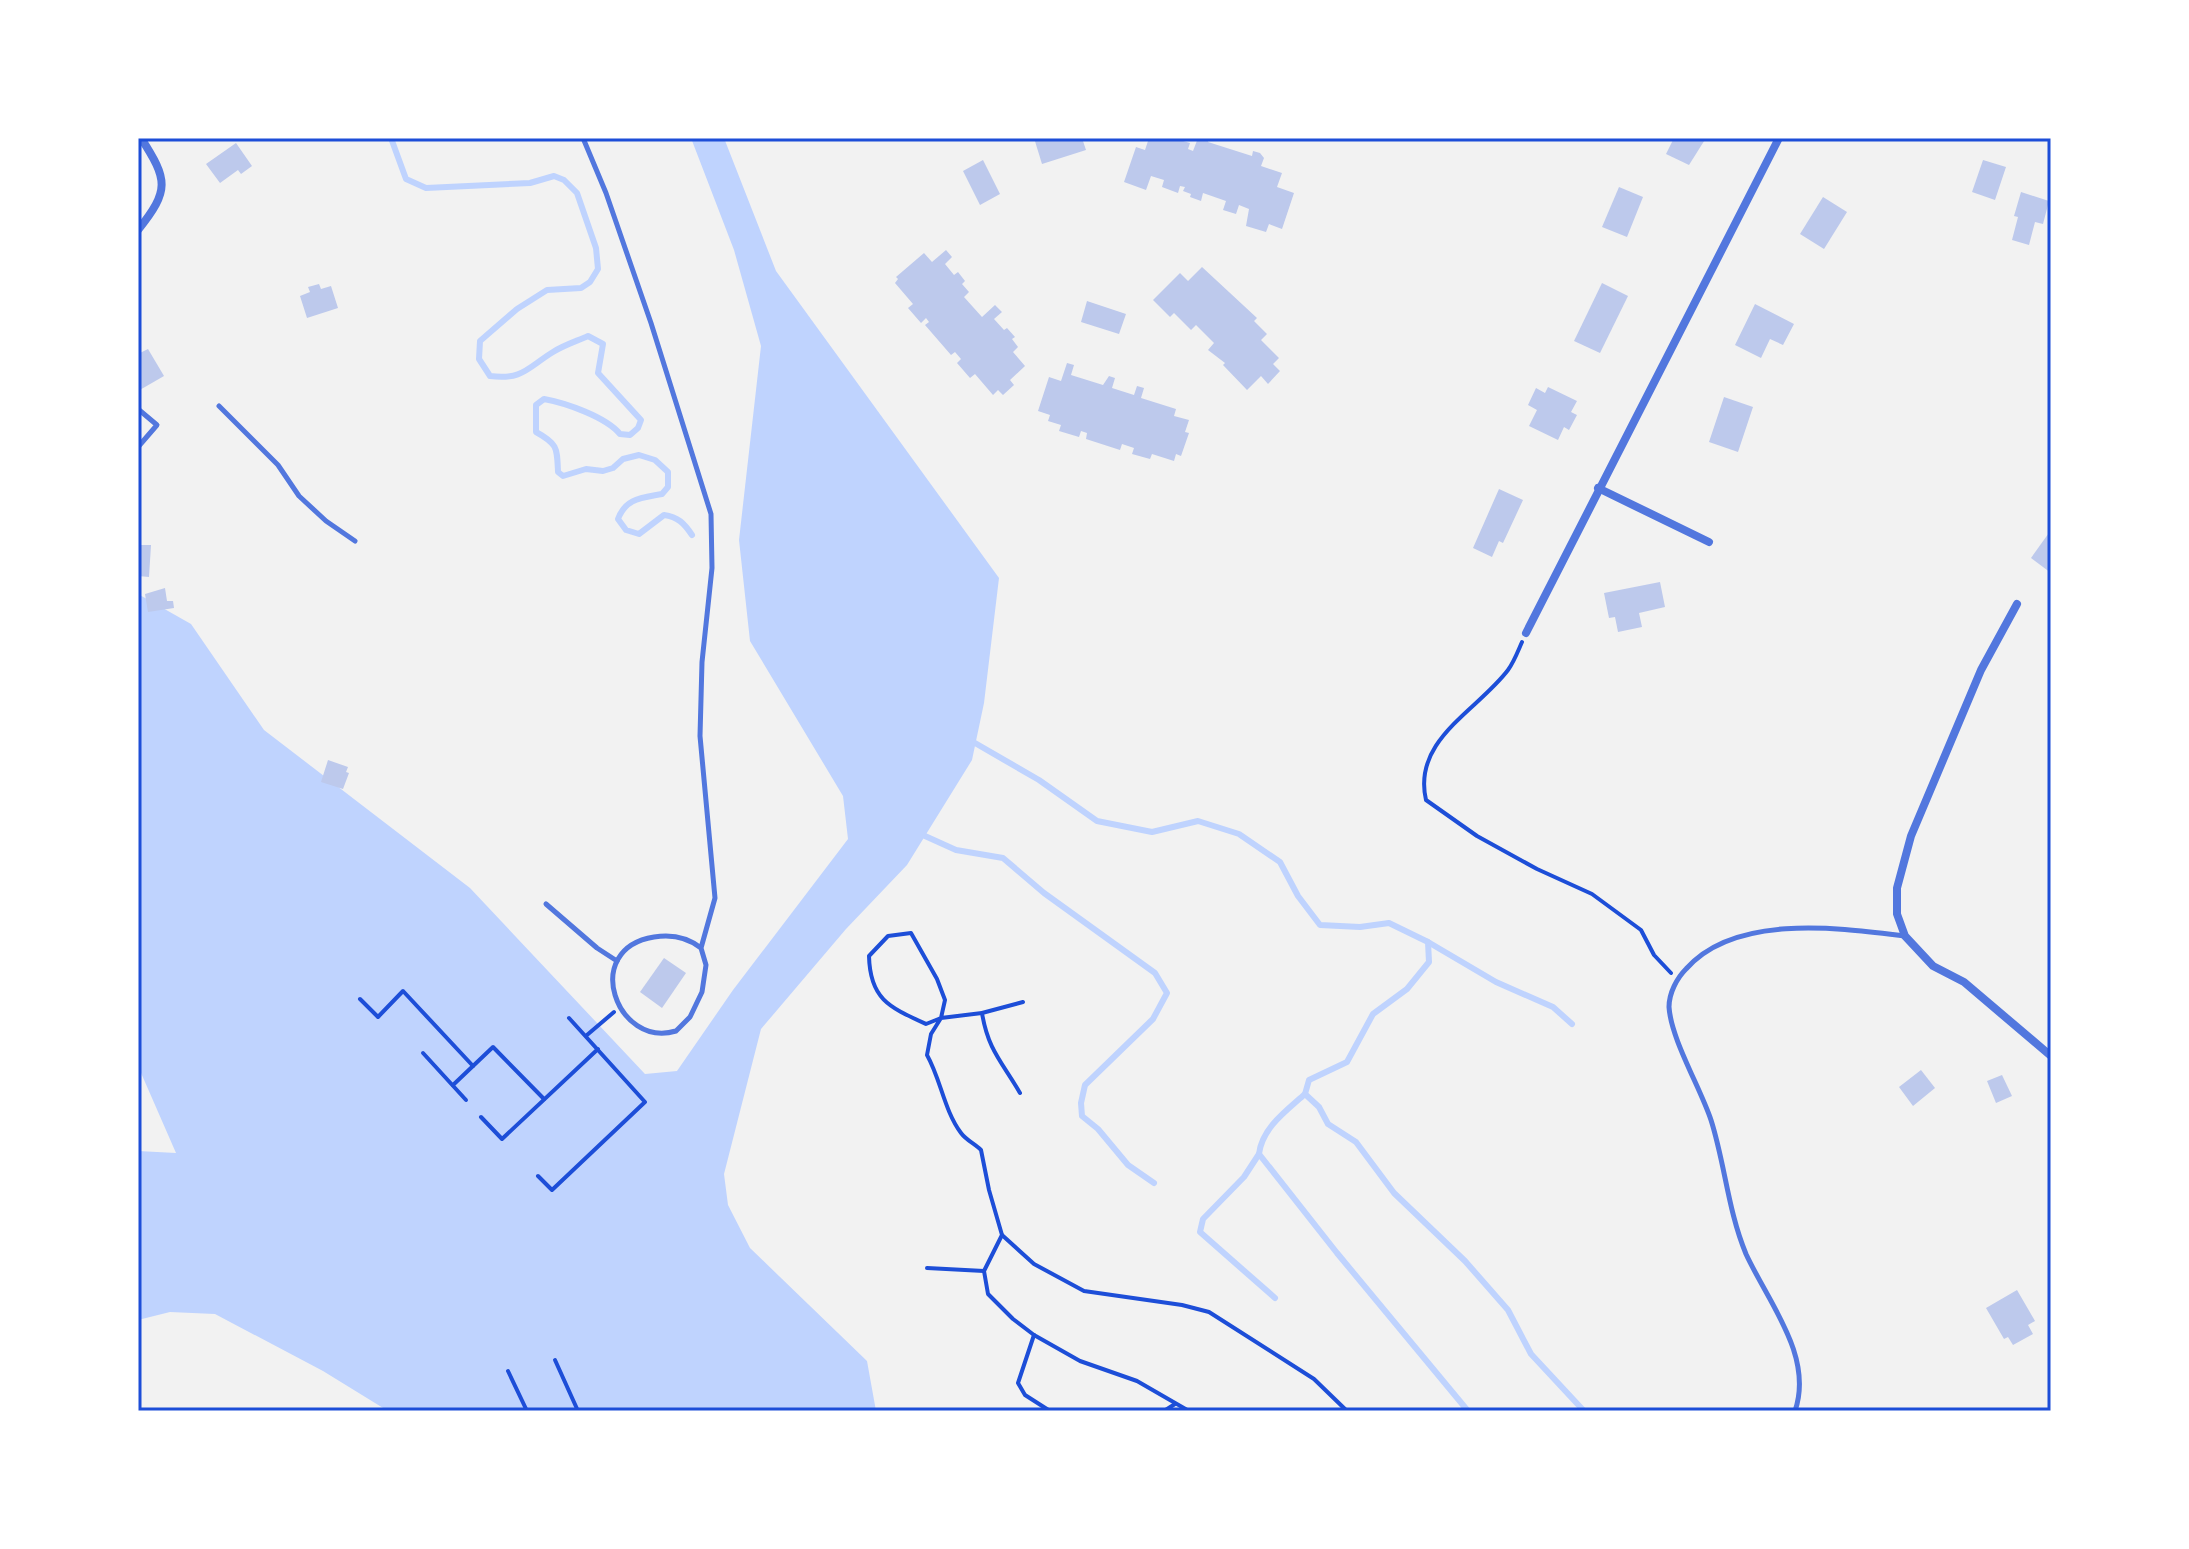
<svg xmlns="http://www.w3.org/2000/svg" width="2189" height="1549" viewBox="0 0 2189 1549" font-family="Karla,sans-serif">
  <rect width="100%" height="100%" fill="#f2f2f2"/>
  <polygon fill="#bfd3fe" points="691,138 724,138 776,271 999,578 984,703 972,760 907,865 846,929 761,1029 724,1174 728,1205 750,1248 867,1361 876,1411 388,1411 323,1371 215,1314 170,1312 138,1320 138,1151 176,1153 138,1066 138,594 191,624 264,730 470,888 645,1074 677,1071 733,990 848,839 843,796 750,641 739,540 761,346 734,250"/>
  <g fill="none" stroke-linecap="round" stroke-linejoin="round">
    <g stroke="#bfd3fe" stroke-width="6">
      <path d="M391 138 406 179 426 188 530 183 554 176 564 180 577 193 596 248 598 269 590 282 581 288 547 290 517 309 480 341 479 359 490 376C523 380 527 368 553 352 564 345 577 341 588 336L603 344 598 373 641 420 638 428 630 435 620 434C606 417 566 403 544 399L536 405V432C558 444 557 448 558 472L563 476 586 469 603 471 613 468 623 459 639 455 655 460 668 472V487L662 494C641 498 626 498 618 519L626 530 639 534 664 515C678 517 684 523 692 535"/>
      <polyline points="975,743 1039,780 1097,821 1152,832 1198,821 1239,834 1280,862 1298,896 1320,925 1360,927 1389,923 1428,942 1429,962 1407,989 1373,1014 1347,1062 1309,1080 1305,1094 1319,1107 1328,1124 1356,1142 1394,1193 1465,1261 1508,1310 1531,1354 1584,1411"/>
      <polyline points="925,836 956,850 1003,858 1044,893 1155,973 1167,993 1153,1019 1085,1085 1081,1103 1082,1116 1098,1129 1128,1165 1154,1183"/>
      <polyline points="1428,942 1496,982 1553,1007 1572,1024"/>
      <path d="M1305 1094C1286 1111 1262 1128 1259 1154L1337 1253 1468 1411"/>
      <polyline points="1259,1154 1244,1177 1203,1219 1200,1232 1275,1298"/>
    </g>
  </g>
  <g fill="#bdc9ec">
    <polygon points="1034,138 1082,138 1086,150 1042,164"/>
    <polygon points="1149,138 1173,138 1190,143 1188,149 1193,151 1198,138 1209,138 1208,142 1252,156 1253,151 1260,153 1264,158 1261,166 1282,173 1277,187 1294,193 1282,229 1269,224 1266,232 1246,226 1249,209 1239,205 1236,214 1223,210 1226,201 1203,193 1201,201 1190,197 1191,194 1183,191 1185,187 1180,186 1178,193 1162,187 1164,180 1151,176 1146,190 1124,182 1136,147 1145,150"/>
    <polygon points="1674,138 1706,138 1689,165 1666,154"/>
    <polygon points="236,143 252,166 241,174 238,170 220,183 206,164"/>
    <polygon points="983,160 1000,194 980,205 963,171"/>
    <polygon points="1983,160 2006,167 1995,200 1972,192"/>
    <polygon points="1619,187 1643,197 1627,237 1602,227"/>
    <polygon points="2021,192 2049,201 2043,224 2035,222 2029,245 2012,240 2018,217 2014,216"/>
    <polygon points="1823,197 1847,212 1824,249 1800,234"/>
    <polygon points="946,250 952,257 945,264 954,275 958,272 965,281 962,284 969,292 964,297 982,317 995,305 1002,312 994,319 1004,330 1007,328 1015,337 1012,339 1018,347 1013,352 1025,366 1010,380 1014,385 1003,395 998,390 993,395 975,374 970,378 957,363 961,359 955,352 951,355 925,325 929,322 926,318 921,323 908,308 913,304 895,283 898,279 896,277 924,253 932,262"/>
    <polygon points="1202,267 1257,318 1254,321 1267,334 1261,340 1279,358 1273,364 1280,371 1268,384 1261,376 1247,390 1223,365 1225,363 1208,350 1214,343 1196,325 1191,330 1174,313 1170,317 1153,300 1180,273 1188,281"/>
    <polygon points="1602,283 1628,296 1600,353 1574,341"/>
    <polygon points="319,284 321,289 331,286 338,308 307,318 300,296 310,292 308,287"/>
    <polygon points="1087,301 1126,314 1119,334 1081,322"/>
    <polygon points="1755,304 1794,324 1783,345 1770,339 1761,358 1735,345"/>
    <polygon points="148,349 164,376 138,391 138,354"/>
    <polygon points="1067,363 1074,365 1071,375 1103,385 1109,376 1115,378 1112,388 1134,395 1137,386 1144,388 1141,398 1176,409 1174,416 1189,420 1185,432 1189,433 1181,456 1176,454 1174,461 1152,454 1150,459 1132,454 1134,448 1122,444 1120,450 1086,439 1087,433 1081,431 1079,437 1059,431 1061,425 1048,421 1050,415 1038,411 1049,377 1061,381"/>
    <polygon points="1548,387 1577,401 1571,412 1577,415 1569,430 1564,427 1558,440 1529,426 1537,410 1528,405 1536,388 1545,393"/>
    <polygon points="1724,397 1753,407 1738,452 1709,442"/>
    <polygon points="1499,489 1523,500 1503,543 1499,541 1492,557 1473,548"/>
    <polygon points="2051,530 2051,573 2031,558"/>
    <polygon points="138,545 151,545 149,577 138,576"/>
    <polygon points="1660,582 1665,607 1639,613 1642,627 1618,632 1615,617 1609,618 1604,593"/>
    <polygon points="165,588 167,601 173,601 174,608 148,612 145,594"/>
    <polygon points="328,760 348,767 346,772 349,773 343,789 321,782"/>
    <polygon points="664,958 686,973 662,1008 640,992"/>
    <polygon points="1921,1070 1935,1088 1913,1106 1899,1087"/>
    <polygon points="2002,1075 2012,1096 1996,1103 1987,1081"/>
    <polygon points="2017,1290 2035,1321 2028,1325 2033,1334 2013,1345 2008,1337 2004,1339 1986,1308"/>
  </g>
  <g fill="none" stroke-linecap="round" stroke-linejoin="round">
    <g stroke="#1d4ed8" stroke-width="4">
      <path d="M1522 642C1518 651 1514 662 1508 670 1477 711 1412 740 1426 800L1477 836 1537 869 1592 894 1641 930 1654 955 1671 973"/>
      <polyline points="360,999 378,1017 403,991 473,1066"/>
      <path d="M1023 1002 982 1013 941 1018 926 1024C889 1007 870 999 869 956L888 936 911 933 937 979 945 1000 941 1018 931 1034 927 1055C941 1080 944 1110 961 1133 966 1140 975 1144 981 1150L989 1190 1002 1235 984 1271 988 1294 1013 1319 1034 1335 1080 1361 1137 1381 1189 1411"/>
      <path d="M982 1013C988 1050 1002 1062 1020 1093"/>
      <polyline points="587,1035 614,1012"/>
      <polyline points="423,1053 466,1100"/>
      <polyline points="453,1085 493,1047 544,1099"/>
      <polyline points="481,1117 502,1139 598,1049"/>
      <polyline points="538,1176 552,1190 645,1102 569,1018"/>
      <polyline points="1002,1235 1034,1264 1084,1291 1182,1305 1209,1312 1314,1379 1347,1411"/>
      <polyline points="927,1268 984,1271"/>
      <polyline points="1034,1335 1018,1383 1025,1395 1050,1411"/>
      <polyline points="555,1360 578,1411"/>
      <polyline points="508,1371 527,1411"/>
      <polyline points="1164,1411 1175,1404"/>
    </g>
    <g stroke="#5277de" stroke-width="5">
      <path d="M583 138 606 193 651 323 711 514 712 568 702 662 700 736 715 898 701 948 706 965 702 992 690 1017 676 1031C617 1049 580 949 654 937 672 934 687 937 701 948"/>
      <polyline points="219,406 278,465 299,496 326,521 355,541"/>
      <polyline points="138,409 157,425 138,447"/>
      <polyline points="546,904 597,948 617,961"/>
      <path d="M1795 1411C1814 1356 1768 1302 1746 1254 1728 1211 1725 1164 1711 1120 1700 1087 1671 1039 1669 1007 1669 993 1677 978 1686 969 1735 913 1840 928 1905 936"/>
    </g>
    <g stroke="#5277de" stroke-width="8">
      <path d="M138 230C170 190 168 180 141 138"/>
      <polyline points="1598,488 1709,542"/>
      <polyline points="2017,604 1981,670 1911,836 1897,888 1897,914 1905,936 1933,966 1964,982 2051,1056"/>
      <polyline points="1526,633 1779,138"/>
    </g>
  </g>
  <rect width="2189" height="1549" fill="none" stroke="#ffffff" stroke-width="280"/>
  <rect x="140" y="140" width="1909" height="1269" fill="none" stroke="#1d4ed8" stroke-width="3"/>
</svg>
